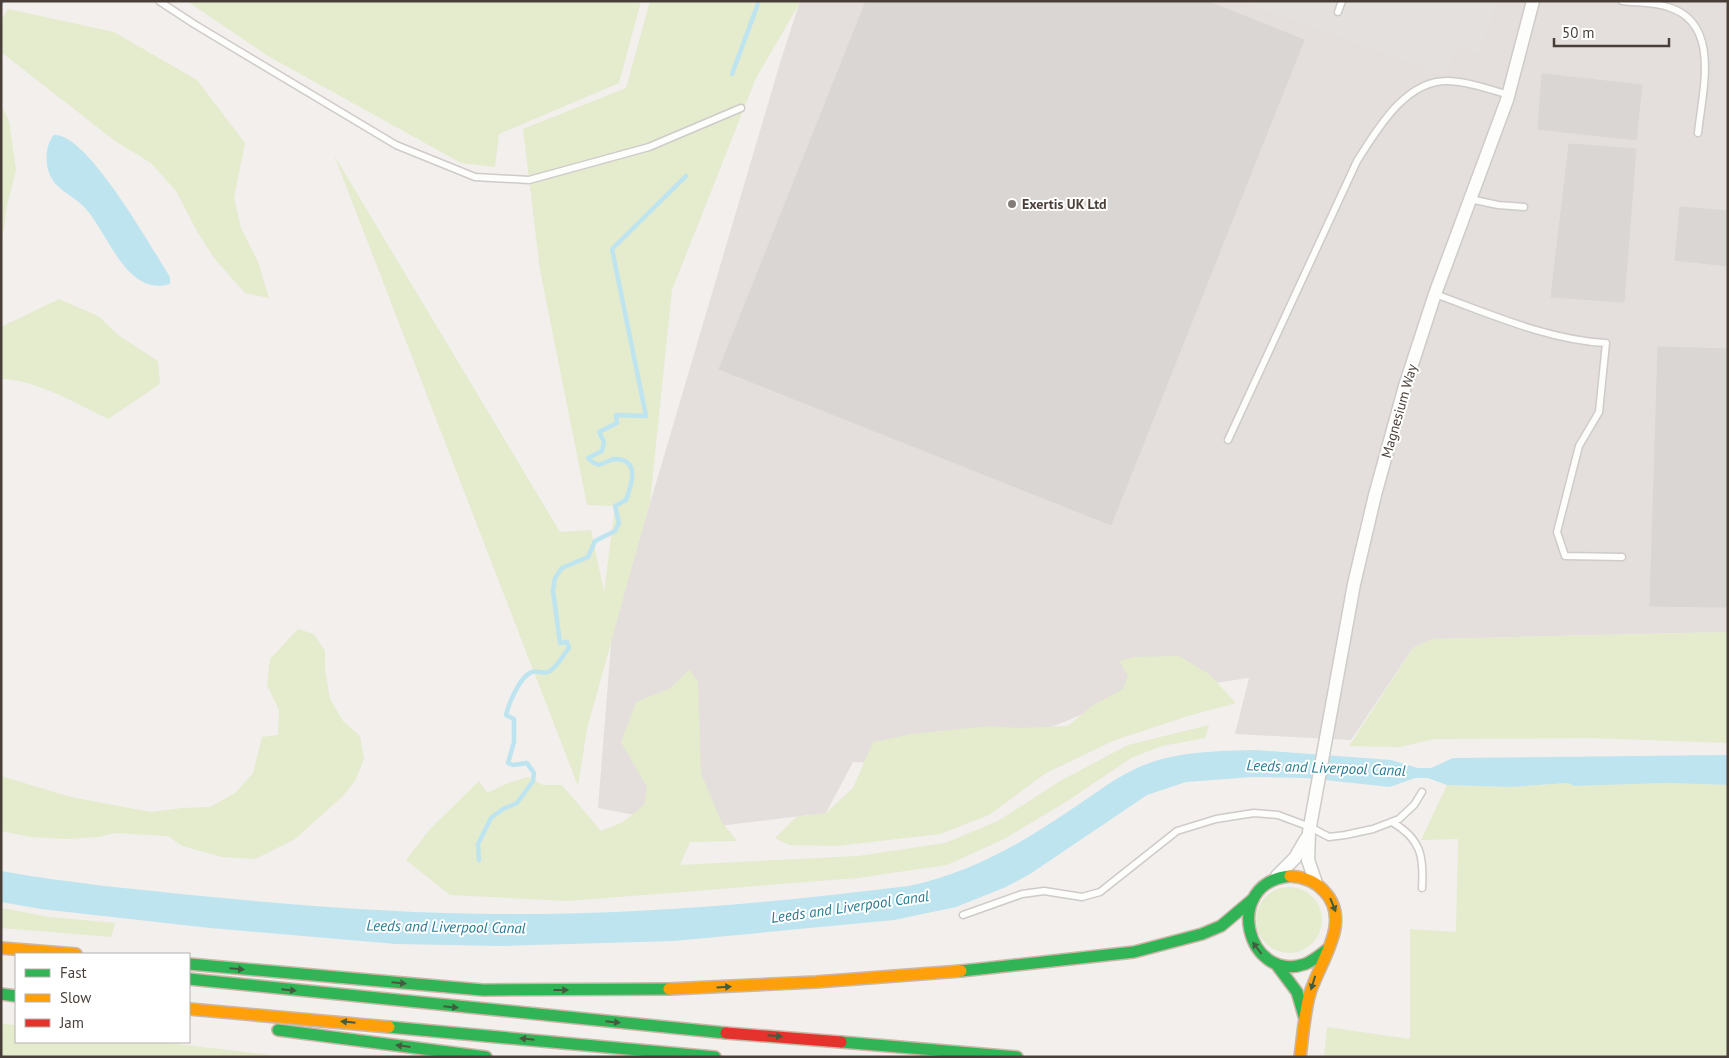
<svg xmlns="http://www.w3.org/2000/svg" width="1729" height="1058" viewBox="0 0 1729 1058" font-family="'PT Sans',sans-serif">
  <rect width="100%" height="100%" fill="#f2efed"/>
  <polygon fill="#e4dfdc" points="800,1 1728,1 1728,632 1432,639 1413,648 1351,740 1235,734 1249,678 1130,695 955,766 853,762 826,813 702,828 598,808 612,632 780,63"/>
  <g fill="#e5ebcd">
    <polygon points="187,1 641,1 619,83 499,134 495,167 461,163 268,56"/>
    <polygon points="650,1 801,1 756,78 672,290 650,502 587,729 578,786 334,155 560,532 591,530 604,592 615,506 587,505 540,270 523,129 626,88"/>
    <polygon points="8,9 114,32 197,80 245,143 234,198 241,228 258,262 269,298 245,293 214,258 198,233 176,191 151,163 115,141 1,52 1,20"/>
    <polygon points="1,105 9,121 16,170 7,205 1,248"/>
    <path d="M59 299 98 316 118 335 158 361 160 384 108 419C80 405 32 378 1 379V327Z"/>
    <polygon points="298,629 314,634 325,651 325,669 330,699 343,721 360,736 364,759 355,781 342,797 295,839 255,859 222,857 182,846 168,836 115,833 98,837 66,839 31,837 1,831 1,776 71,797 151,812 182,808 210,807 235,793 253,773 262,737 278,735 279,710 267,685 270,659"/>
    <polygon points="1728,632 1728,743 1592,738 1434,739 1400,747 1349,746 1413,648 1432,639"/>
    <polygon points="1179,656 1209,674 1236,703 1188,716 1115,740 1046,773 989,815 940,834 837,846 789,845 775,838 796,817 826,813 853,788 873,742 912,734 989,726 1018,728 1068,726 1092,706 1123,689 1128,676 1119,661 1134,657"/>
    <polygon points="689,670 698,681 701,773 721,821 737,841 690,842 680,865 858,856 945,843 998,821 1060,781 1128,745 1209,725 1205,738 1162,746 1131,758 1069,800 1004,839 947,865 857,878 568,901 450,895 406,860 430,829 479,781 487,793 508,783 528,777 543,785 562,785 601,831 623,822 644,805 647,787 621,742 636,702 669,689"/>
    <polygon points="1568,783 1574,786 1668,783 1728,785 1728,1057 1324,1057 1327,1027 1410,1039 1410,929 1456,932 1458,839 1421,840 1447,785 1511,787"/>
    <circle cx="1289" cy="920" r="33"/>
    <polygon points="1,908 50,917 115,923 111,937 1,928"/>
    <polygon points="1,1024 16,1025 16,1042 159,1042 289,1057 1,1057"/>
  </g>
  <polygon fill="#e4e0de" points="1241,1 1497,1 1478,54 1457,46 1446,76"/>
  <g fill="#bee4ef">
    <path d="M54 135C87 132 152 249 170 277V284C127 297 109 235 86 209 76 197 56 190 50 175 45 165 45 144 54 135Z"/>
    <path d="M1256 750 1391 760 1418 768H1431L1453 758 1728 755V785L1668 783 1574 786 1568 783 1511 787 1447 785 1428 778H1415L1390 787 1306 778 1252 777 1186 782 1147 795 1030 874 1006 887 956 907 894 920 674 941 502 946 396 944 210 928 41 909 1 902V871C67 883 134 889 201 896 305 906 408 914 512 914 644 915 778 902 909 886 969 873 1015 847 1066 813 1091 797 1116 776 1144 765 1179 751 1219 751 1256 750Z"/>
  </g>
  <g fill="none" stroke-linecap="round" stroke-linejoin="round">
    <g stroke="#bee4ef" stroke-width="4.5">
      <polyline points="1,3 3,1"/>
      <polyline points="732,74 759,1"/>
      <path d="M479 860 478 844 491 818 503 809 517 803 533 781 534 773 527 763 513 765 508 763 514 742V719L506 715C509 703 520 676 532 672 537 670 543 674 548 672 557 668 563 655 569 648L567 642 560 643 553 590 555 578 562 568 588 557 595 541 615 531 619 523 615 506 626 500C631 486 641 460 616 459 604 459 602 472 588 458L602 451 604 442 599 432 617 423 616 415 646 416 612 249 686 176"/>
    </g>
  </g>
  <g fill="#dad6d3" stroke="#dad6d2">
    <polygon points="866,1 1207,1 1304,40 1111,525 719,369"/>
    <polygon points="1542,74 1642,85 1636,140 1538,129"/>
    <polygon points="1569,144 1636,149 1624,302 1551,297"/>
    <polygon points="1680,207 1728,211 1728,266 1675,260"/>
    <polygon points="1658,347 1728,349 1728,607 1650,606"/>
  </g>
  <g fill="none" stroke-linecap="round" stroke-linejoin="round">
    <defs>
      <g id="lane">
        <polyline points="159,1 194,24 396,145 475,177 529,180 649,147 741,108"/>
        <path d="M1622 1C1637 3 1654 2 1668 7 1722 23 1702 92 1698 133"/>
        <polyline points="1338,12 1342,1"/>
        <polyline points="1470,199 1498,205 1524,207"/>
        <path d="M1435 294C1490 314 1548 340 1606 343L1599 412 1579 446 1557 532 1565 556 1622 557"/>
        <path d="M1228 440 1357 161C1377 130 1405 80 1448 81 1469 82 1489 89 1509 95"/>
        <path d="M1392 822C1421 839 1424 856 1422 888"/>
        <polyline points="963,915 1022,894 1044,891 1082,897 1100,892 1177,831 1216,819 1254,813 1278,815 1310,827 1329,837 1345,835 1373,829 1399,819 1414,805 1422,792"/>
      </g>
      <g id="street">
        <polyline points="1277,876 1295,858 1306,839"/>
        <polyline points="1316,883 1308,860 1309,832 1354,584 1375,495 1405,386 1435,294 1507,100 1533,1"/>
      </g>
      <g id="fast">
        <path d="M1290 876C1221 883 1247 984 1305 964 1313 961 1321 954 1328 949"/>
        <polyline points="189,964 483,990 669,989"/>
        <polyline points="1276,964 1297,992 1304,1016"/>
        <polyline points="961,971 1134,952 1202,934 1221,926 1253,899"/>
        <polyline points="189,979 726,1033"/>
        <polyline points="1,994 16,996"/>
        <polyline points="389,1027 715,1057"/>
        <polyline points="278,1030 486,1057"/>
        <polyline points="841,1042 1017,1057"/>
      </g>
      <g id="slow">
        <path d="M1290 876C1304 877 1315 881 1324 891 1353 921 1320 961 1310 993 1304 1014 1303 1036 1300 1057"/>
        <polyline points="1,948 76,954"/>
        <polyline points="669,989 816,982 961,971"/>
        <polyline points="189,1009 389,1027"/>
      </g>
      <polyline id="jam" points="726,1033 841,1042"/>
    </defs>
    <use href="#lane" stroke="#cecbc9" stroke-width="9"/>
    <use href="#street" stroke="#cecbc9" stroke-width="15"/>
    <use href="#fast" stroke="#cab7a8" stroke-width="14"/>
    <use href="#slow" stroke="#cab7a8" stroke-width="14"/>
    <use href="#jam" stroke="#cab7a8" stroke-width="14"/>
    <use href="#lane" stroke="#fdfdfc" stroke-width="6"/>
    <use href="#street" stroke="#fdfdfc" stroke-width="12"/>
    <use href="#fast" stroke="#30b455" stroke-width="11"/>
    <use href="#slow" stroke="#ff9f0a" stroke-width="11"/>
    <use href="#jam" stroke="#e5322d" stroke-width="11"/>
  </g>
  <defs><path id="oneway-solid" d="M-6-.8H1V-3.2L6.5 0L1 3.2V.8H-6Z" transform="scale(1.25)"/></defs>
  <g fill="#435c3f">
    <use href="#oneway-solid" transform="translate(1333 905) rotate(68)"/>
    <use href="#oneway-solid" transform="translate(1257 948) rotate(-127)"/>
    <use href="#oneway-solid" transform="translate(237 969) rotate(5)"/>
    <use href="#oneway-solid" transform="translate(399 983) rotate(5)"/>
    <use href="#oneway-solid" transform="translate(1313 983) rotate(107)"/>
    <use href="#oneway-solid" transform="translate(724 987) rotate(-3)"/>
    <use href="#oneway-solid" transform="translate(289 990) rotate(6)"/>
    <use href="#oneway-solid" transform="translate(561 990)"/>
    <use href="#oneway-solid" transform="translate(451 1007) rotate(6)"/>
    <use href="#oneway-solid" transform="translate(348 1022) rotate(-174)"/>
    <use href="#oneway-solid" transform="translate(613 1022) rotate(6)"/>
    <use href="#oneway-solid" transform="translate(775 1036) rotate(5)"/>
    <use href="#oneway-solid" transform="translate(527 1039) rotate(-174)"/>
    <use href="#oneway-solid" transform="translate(403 1046) rotate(-173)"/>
  </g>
  <circle fill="#847d77" stroke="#fff" stroke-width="2" cx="1012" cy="204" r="5"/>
  <g text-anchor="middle" stroke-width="4" stroke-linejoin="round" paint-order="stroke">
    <g font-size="14" font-weight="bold" fill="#493f38" stroke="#fff" text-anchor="start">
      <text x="1022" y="209">Exertis UK Ltd</text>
    </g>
    <g font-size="14" fill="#493f38" stroke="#fff">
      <text transform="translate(1399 411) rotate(-74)" y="5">Magnesium Way</text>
    </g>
    <g font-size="15" font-style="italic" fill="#2a7b94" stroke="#fff">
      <text transform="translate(1326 768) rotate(2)" y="5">Leeds and Liverpool Canal</text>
      <text transform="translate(850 907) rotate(-8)" y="5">Leeds and Liverpool Canal</text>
      <text transform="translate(446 927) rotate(1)" y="5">Leeds and Liverpool Canal</text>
    </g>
  </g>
  <rect width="1729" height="1058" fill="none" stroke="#493f38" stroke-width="5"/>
  <rect x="15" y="953" width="175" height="90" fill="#ffffff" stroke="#b6b2af"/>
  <rect x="25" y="969" width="25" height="8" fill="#30b455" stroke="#b6b2af"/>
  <text x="60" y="978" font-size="15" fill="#493f38">Fast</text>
  <rect x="25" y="994" width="25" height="8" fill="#ff9f0a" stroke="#b6b2af"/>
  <text x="60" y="1003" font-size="15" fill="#493f38">Slow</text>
  <rect x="25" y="1019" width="25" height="8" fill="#e5322d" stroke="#b6b2af"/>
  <text x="60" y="1028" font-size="15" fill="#493f38">Jam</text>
  <path d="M1554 38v8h115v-8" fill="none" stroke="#493f38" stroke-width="2.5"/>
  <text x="1562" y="38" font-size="15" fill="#493f38" stroke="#ffffff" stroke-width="4" paint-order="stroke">50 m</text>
</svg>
